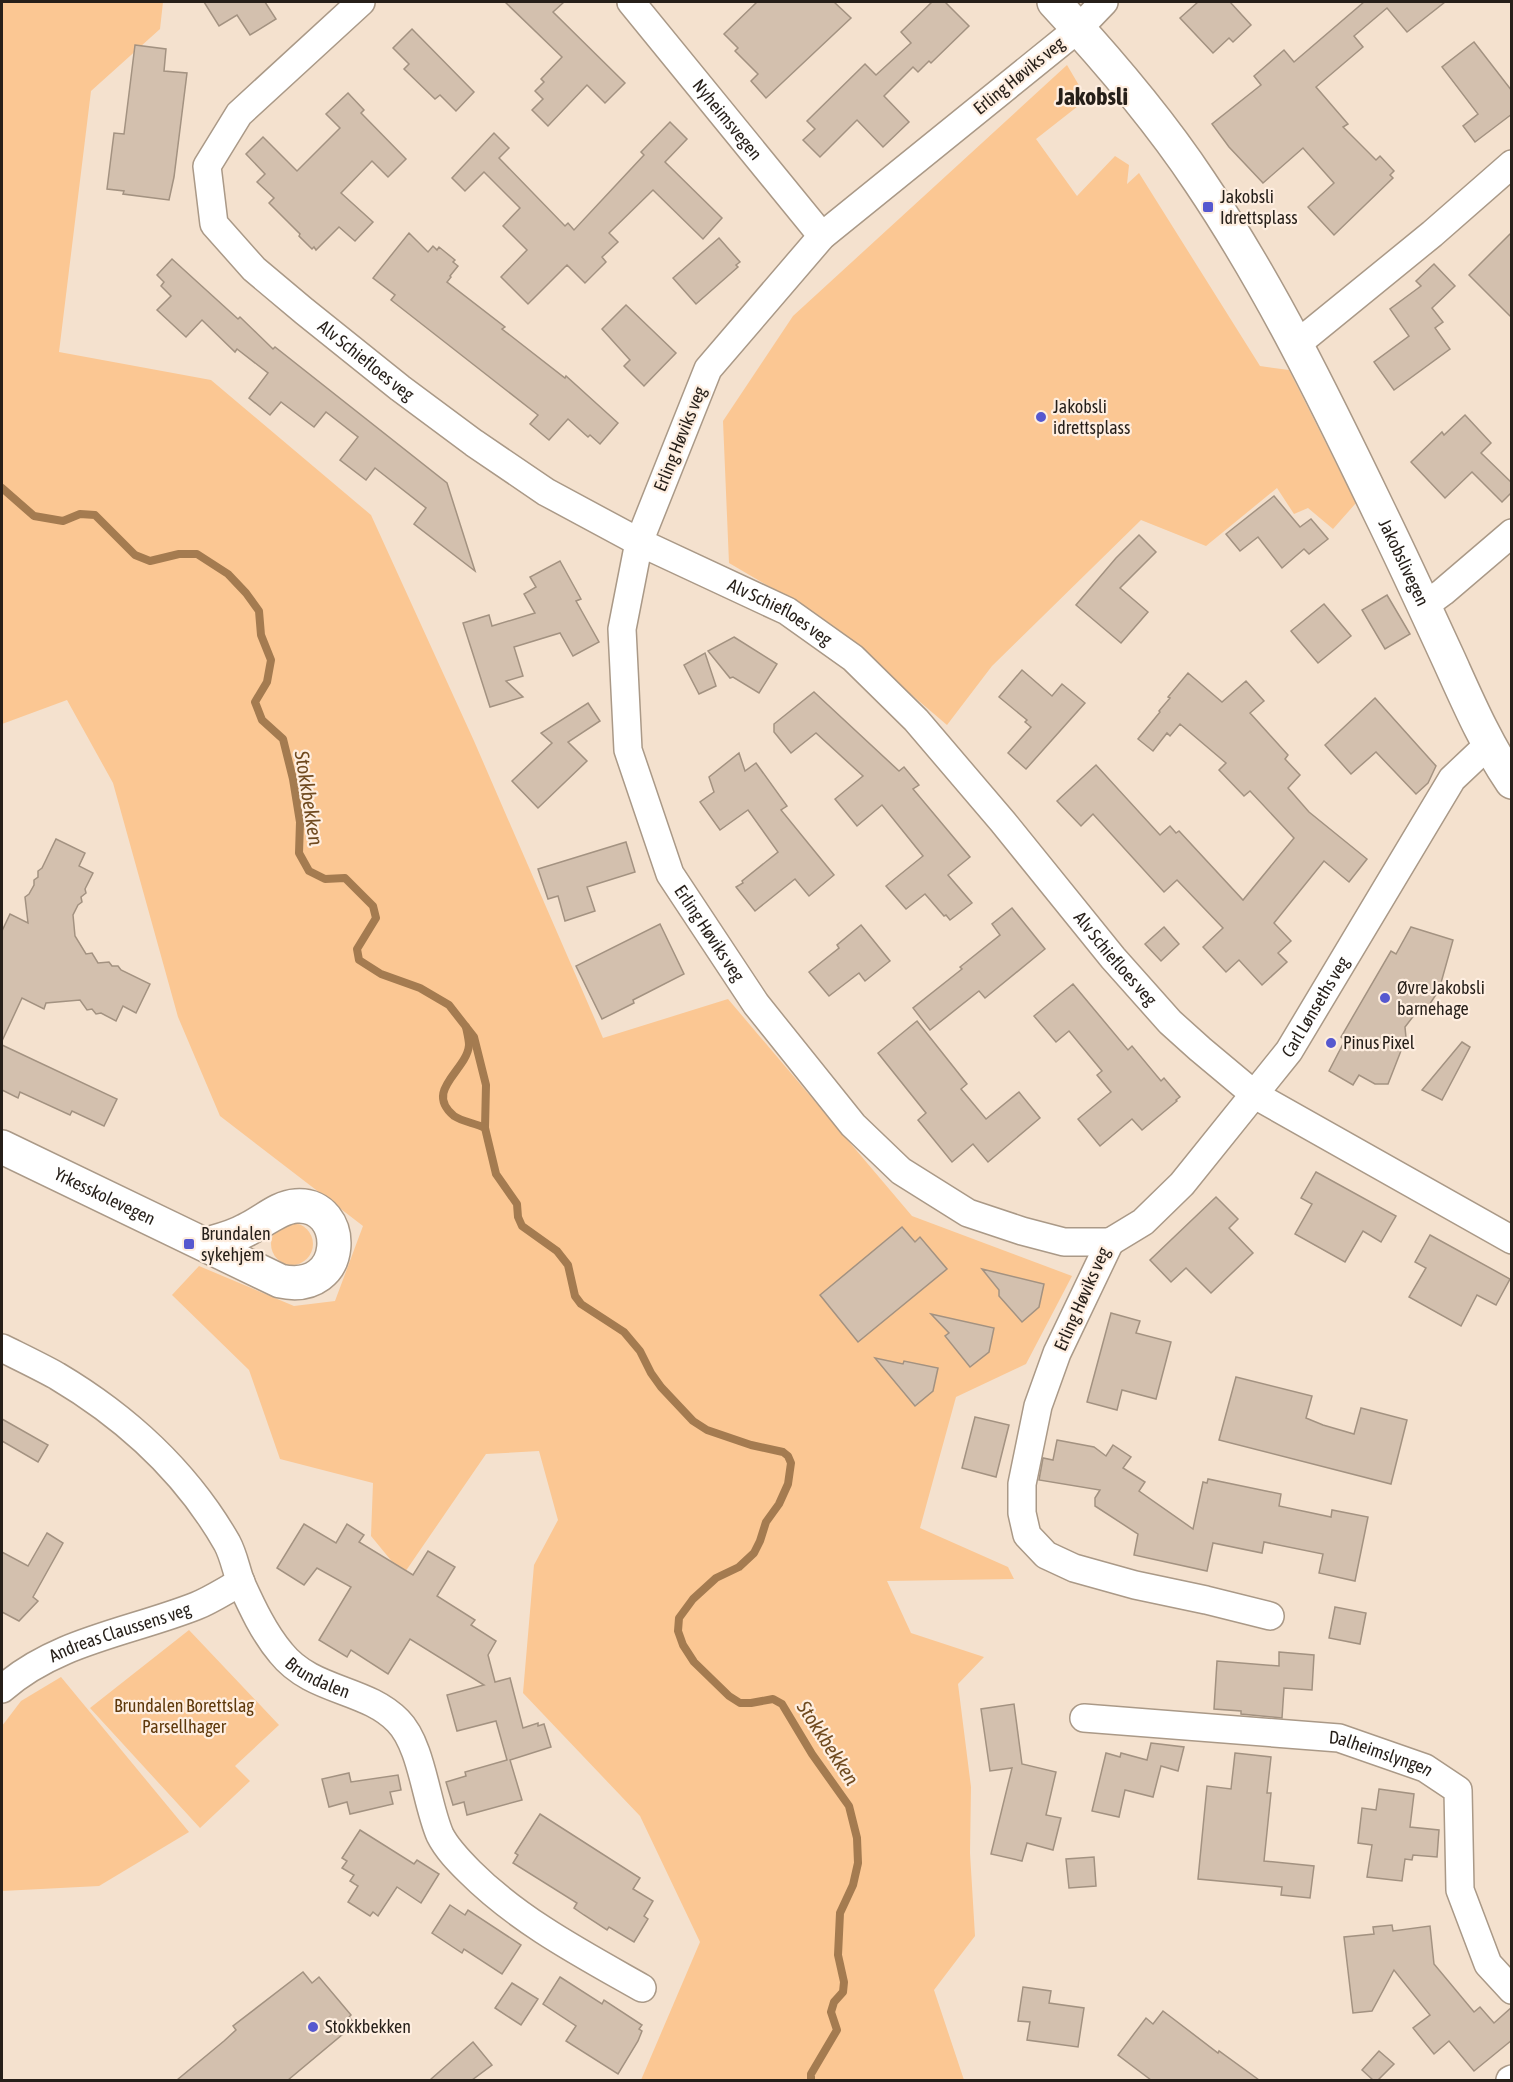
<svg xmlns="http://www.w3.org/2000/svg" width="1513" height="2082" viewBox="0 0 1513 2082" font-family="'Asap Condensed',sans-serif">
  <rect width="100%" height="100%" fill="#f4e1ce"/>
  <g fill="#fbc793">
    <polygon points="2,2 163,2 160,29 91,91 59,352 211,380 371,515 474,741 603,1038 728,999 912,1216 1072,1276 1026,1364 956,1397 920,1528 1008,1567 1014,1579 887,1581 911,1633 984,1657 958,1684 971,1787 970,1853 975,1936 934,1990 964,2080 641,2080 700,1942 640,1816 523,1693 534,1565 558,1520 539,1451 486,1454 403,1575 371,1536 373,1483 280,1459 249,1370 172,1295 199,1266 294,1306 335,1301 363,1226 220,1116 178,1017 113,783 67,700 2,724"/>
    <polygon points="1067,65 1087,99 1036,139 1077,196 1115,156 1129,165 1127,184 1139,173 1260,366 1289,370 1356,503 1333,529 1308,508 1294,514 1277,488 1206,546 1141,520 992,666 947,725 818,615 729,563 723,421 793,316"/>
    <circle cx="292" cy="1244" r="21"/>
    <polygon points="189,1630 279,1725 235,1766 250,1781 200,1828 90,1708"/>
    <polygon points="61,1677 189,1832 99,1886 2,1891 2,1726 21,1701"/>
  </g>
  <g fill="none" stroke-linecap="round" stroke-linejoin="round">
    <g stroke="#a47b50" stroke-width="8">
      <polyline points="2,488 34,516 63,521 80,514 95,515 135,555 150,561 179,554 197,554 228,574 246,593 259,611 261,635 271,660 267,682 255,702 262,720 283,739 293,779 300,822 299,853 309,871 325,879 345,878 373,906 376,918 357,949 359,960 381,974 420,988 449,1005 474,1037 486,1085 485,1128 496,1174 517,1204 518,1217 522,1226 557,1251 568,1265 575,1296 581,1304 624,1332 640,1351 651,1373 661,1387 693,1421 707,1430 751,1445 783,1452 788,1456 791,1463 788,1484 779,1504 766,1522 760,1541 754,1553 739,1567 716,1578 693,1599 679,1618 678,1631 683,1645 694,1662 729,1696 740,1703 751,1703 773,1699 782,1704 812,1754 849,1806 857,1838 858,1863 853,1885 840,1913 838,1955 844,1982 843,1992 834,2002 831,2012 837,2030 811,2074 811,2080"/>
      <path d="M466 1027C467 1032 469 1040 469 1045 467 1071 423 1090 454 1116 463 1122 475 1123 485 1128"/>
    </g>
  </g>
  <g fill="#d3c0ae" stroke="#a39281" stroke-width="1.5">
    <polygon points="204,2 265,2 276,19 250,35 237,15 219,26"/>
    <polygon points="505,2 564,2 553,12 625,83 605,103 587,85 548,126 532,110 543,99 535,91 544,82 541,79 562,57"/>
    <polygon points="757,2 834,2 851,18 766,98 751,81 758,74 735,51 738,48 724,34"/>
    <polygon points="932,2 945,2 969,26 931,63 929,61 918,72 913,67 884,96 909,122 883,147 857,120 820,157 803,140 815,129 807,121 865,64 876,75 911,43 901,32"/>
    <polygon points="1198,2 1230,2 1251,25 1233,42 1229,38 1213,53 1180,18"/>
    <polygon points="1364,2 1445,2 1407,32 1387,8 1354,36 1363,47 1316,87 1348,124 1343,127 1376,160 1380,156 1394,171 1390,175 1393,178 1334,235 1308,207 1334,183 1303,148 1263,183 1229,147 1212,124 1261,85 1254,76 1284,50 1294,62"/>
    <polygon points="412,29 474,92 456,111 440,95 435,99 404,69 409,64 393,48"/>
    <polygon points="1474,42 1512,91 1512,114 1475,142 1463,126 1478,114 1442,67"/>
    <polygon points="135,45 166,49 164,71 187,73 174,177 169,200 123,194 124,191 107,189 114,133 124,134"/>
    <polygon points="348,93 364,110 361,113 406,159 388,177 372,161 341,193 373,222 355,241 339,227 316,250 314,247 312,249 299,236 300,234 269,203 274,198 257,182 265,174 246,154 263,137 297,171 340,128 326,114"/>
    <polygon points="670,122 687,139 665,162 722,218 703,239 653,190 609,233 618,242 602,257 606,262 585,283 567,265 528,304 501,277 527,250 503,226 520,208 484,172 465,191 452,178 494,133 509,148 499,158 565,226 568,223 574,230 644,155 641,152"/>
    <polygon points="1512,232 1512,318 1469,275"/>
    <polygon points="409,233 428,252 433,246 437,250 439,247 455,260 453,262 458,266 450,276 451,277 447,282 505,327 502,329 565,378 566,376 618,423 600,444 590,435 588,437 568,419 549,440 530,424 538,415 391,300 395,295 373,278"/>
    <polygon points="719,238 740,262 736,265 738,267 696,304 673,278"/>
    <polygon points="172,259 238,319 240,317 273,349 275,347 447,483 475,571 414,524 426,508 375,468 366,480 340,460 358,437 326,412 314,427 281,402 270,415 249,398 268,373 237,349 235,352 202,320 186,337 157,310 171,296 161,286 164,282 157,275"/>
    <polygon points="1434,264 1455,286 1432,308 1443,322 1435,328 1450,349 1394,390 1374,362 1409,336 1390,309 1421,286 1416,281"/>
    <polygon points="626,305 676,353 644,386 624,366 630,360 602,329"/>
    <polygon points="1465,415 1491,443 1481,453 1512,483 1512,492 1502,502 1472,472 1445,498 1411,462 1442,432 1444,435"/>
    <polygon points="1274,496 1300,527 1311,519 1328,539 1309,554 1304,549 1282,568 1258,537 1240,551 1226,534"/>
    <polygon points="1139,535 1156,552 1120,588 1148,612 1121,643 1076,605 1116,558"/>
    <polygon points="560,561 581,599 576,601 599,642 573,656 560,633 514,647 523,676 506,681 523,697 490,707 463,623 489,615 492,626 535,613 524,594 536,587 530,577"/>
    <polygon points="1387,595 1410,634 1385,649 1362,610"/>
    <polygon points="1324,604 1351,636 1318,663 1291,631"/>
    <polygon points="734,637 777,664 759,693 733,677 730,678 708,651"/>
    <polygon points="705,653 716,686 699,694 684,665"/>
    <polygon points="1022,670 1052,696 1062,684 1085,703 1026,769 1008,753 1031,727 1025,722 1027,720 999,697"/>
    <polygon points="1188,673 1222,702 1246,681 1264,701 1250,713 1288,755 1285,759 1300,775 1288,788 1309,812 1367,859 1349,882 1324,861 1274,923 1291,941 1278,953 1287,962 1262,985 1239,960 1226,972 1203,947 1223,928 1177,880 1164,892 1093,814 1081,826 1057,801 1096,765 1160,835 1170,826 1176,833 1179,831 1243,900 1294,838 1250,791 1244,796 1219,770 1226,763 1180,724 1170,736 1167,733 1153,751 1138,739 1160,712 1159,711 1170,698 1168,697"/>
    <polygon points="814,692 899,771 904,767 919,785 913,789 970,857 948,875 972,903 950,920 946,915 944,916 925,894 906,909 886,886 923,856 882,805 857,826 835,799 863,776 816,733 791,753 774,732 774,724"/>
    <polygon points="1375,698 1436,766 1428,783 1416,794 1376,752 1351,774 1325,745"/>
    <polygon points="588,703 600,721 568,742 587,761 538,808 512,781 552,743 541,733"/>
    <polygon points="739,753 745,771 756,763 787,806 781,810 834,875 809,896 795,879 755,911 736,887 743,883 742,881 778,852 748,810 720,830 700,802 714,792 709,777"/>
    <polygon points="56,839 85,853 79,866 93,873 85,889 86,893 81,897 82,902 78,905 73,915 75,936 86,954 92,953 98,963 109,962 112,966 118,966 121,970 150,984 136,1013 123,1006 116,1021 101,1013 96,1014 92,1009 87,1010 80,1000 46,1003 44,1009 22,998 2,1041 2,931 10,914 28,923 25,897 29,894 34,885 34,880 38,877 38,871 42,868"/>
    <polygon points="626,842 635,872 587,887 595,911 565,921 558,896 548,899 538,869"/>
    <polygon points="1012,908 1045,949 985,998 979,991 930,1030 913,1008 962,969 960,967 1000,935 992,924"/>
    <polygon points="660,924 684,974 633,1000 634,1003 602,1019 576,966"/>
    <polygon points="861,925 890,961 865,981 859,973 829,996 809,972 839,948 837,945"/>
    <polygon points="1164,927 1179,944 1161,961 1145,944"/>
    <polygon points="1411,927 1453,940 1439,990 1424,1013 1415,1014 1405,1027 1406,1038 1388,1084 1375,1084 1359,1075 1353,1085 1329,1071 1345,1040 1341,1037 1391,951 1396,954"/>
    <polygon points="1073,984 1128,1050 1132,1046 1161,1081 1164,1078 1180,1097 1176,1100 1177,1101 1142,1130 1132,1119 1100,1146 1078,1119 1111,1092 1097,1075 1102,1071 1069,1031 1056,1042 1034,1016"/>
    <polygon points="917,1021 967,1084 961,1089 986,1119 1019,1092 1040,1118 988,1162 973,1144 952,1162 918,1120 926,1113 878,1053"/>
    <polygon points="1462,1042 1470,1047 1442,1100 1422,1090"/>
    <polygon points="2,1045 117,1099 104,1126 72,1111 70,1115 20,1092 18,1098 2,1090"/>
    <polygon points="1316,1172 1396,1216 1381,1242 1363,1231 1345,1262 1295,1234 1312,1204 1301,1198"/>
    <polygon points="1216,1197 1238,1219 1229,1228 1253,1253 1211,1293 1186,1268 1171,1282 1150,1260"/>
    <polygon points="902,1227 915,1242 920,1237 947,1269 858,1342 820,1295"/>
    <polygon points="1430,1235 1510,1279 1496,1305 1477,1295 1461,1326 1409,1297 1426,1268 1415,1262"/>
    <polygon points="982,1269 1044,1284 1039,1307 1022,1322 999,1296 999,1290"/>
    <polygon points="1111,1313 1140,1321 1136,1333 1171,1342 1156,1399 1122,1390 1117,1410 1087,1402"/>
    <polygon points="931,1314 994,1328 989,1352 970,1367 945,1336 949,1333"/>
    <polygon points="875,1358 903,1364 904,1361 938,1368 933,1391 915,1406"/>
    <polygon points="1236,1377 1312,1396 1306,1418 1323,1425 1354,1434 1361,1408 1407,1420 1391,1484 1219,1440"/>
    <polygon points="975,1417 1009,1425 996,1477 962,1468"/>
    <polygon points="2,1419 48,1445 38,1462 2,1441"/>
    <polygon points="1057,1440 1094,1447 1106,1456 1113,1445 1131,1457 1123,1468 1145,1482 1139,1491 1193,1529 1203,1482 1207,1483 1208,1479 1281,1494 1279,1506 1331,1517 1332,1510 1368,1517 1355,1581 1319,1573 1323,1554 1264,1542 1262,1553 1213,1543 1207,1571 1134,1555 1138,1534 1095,1506 1095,1498 1100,1490 1039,1480 1043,1458 1053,1460"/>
    <polygon points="304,1524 336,1543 347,1524 364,1535 359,1542 413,1575 428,1551 455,1567 437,1596 475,1620 471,1625 496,1641 488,1655 495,1682 510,1678 523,1728 538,1723 538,1726 544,1724 551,1747 510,1760 522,1800 467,1815 464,1802 453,1805 446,1782 466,1776 465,1772 507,1760 496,1721 457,1731 447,1695 484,1685 410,1639 388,1674 351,1650 347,1657 319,1640 351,1587 317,1568 304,1585 277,1568"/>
    <polygon points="47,1533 63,1543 33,1597 38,1601 19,1621 2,1612 2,1552 28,1566"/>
    <polygon points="1335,1607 1366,1613 1360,1644 1329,1638"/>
    <polygon points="1279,1652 1314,1655 1312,1690 1284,1688 1282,1718 1241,1714 1241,1711 1214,1709 1217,1661 1279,1666"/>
    <polygon points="1014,1704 1022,1764 1056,1772 1046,1815 1061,1818 1053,1850 1027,1843 1022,1861 991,1854 1012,1768 990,1771 981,1709"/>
    <polygon points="1151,1743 1184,1747 1178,1771 1161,1766 1153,1797 1125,1790 1119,1817 1092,1811 1106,1753 1120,1757 1121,1753 1147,1760"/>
    <polygon points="1235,1753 1271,1757 1267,1793 1271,1793 1264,1861 1314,1866 1310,1898 1281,1895 1282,1887 1198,1879 1207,1786 1231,1789"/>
    <polygon points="349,1773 351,1782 398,1775 401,1790 390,1792 393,1804 350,1814 347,1802 329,1807 322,1779"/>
    <polygon points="1379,1789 1414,1794 1410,1827 1439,1830 1437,1857 1413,1855 1412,1860 1405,1859 1402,1881 1367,1877 1372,1845 1358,1843 1362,1808 1376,1810"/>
    <polygon points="540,1814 640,1878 633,1889 653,1901 644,1916 648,1919 634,1942 609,1927 607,1930 584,1915 574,1908 577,1903 513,1863 518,1855 515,1853"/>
    <polygon points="360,1830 414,1864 417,1860 439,1874 421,1903 397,1887 378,1916 373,1912 370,1916 348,1902 358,1886 350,1881 354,1875 342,1868 347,1861 342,1858"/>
    <polygon points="1094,1857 1096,1886 1069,1888 1066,1859"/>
    <polygon points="450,1905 465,1915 468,1910 521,1945 502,1974 464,1949 462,1953 432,1933"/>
    <polygon points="1392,1925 1393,1931 1430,1926 1434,1964 1474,2012 1480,2007 1494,2023 1512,2007 1512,2040 1474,2071 1449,2041 1434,2054 1413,2028 1430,2015 1394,1970 1372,2011 1353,2013 1344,1937 1374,1934 1373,1927"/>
    <polygon points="303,1972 312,1983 319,1977 351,2015 349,2017 355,2024 288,2080 177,2080 224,2041 236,2030 233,2026"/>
    <polygon points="560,1977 602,2004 604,2000 642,2025 639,2029 642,2031 638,2041 618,2074 566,2041 576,2026 543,2004"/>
    <polygon points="512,1983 538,1999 521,2025 495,2008"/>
    <polygon points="1023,1987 1051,1991 1049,2003 1084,2008 1078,2047 1027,2040 1030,2022 1018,2021"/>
    <polygon points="1163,2011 1218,2053 1219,2051 1259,2080 1151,2080 1118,2055 1146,2018 1153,2024"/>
    <polygon points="473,2042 492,2065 472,2080 430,2080"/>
    <polygon points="1379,2051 1394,2064 1378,2080 1373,2080 1362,2070"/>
  </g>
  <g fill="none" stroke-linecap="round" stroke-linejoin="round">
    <defs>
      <g id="street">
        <path id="s1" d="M361 2 239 114 207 166 214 224 254 269 304 311 400 388 474 443 546 492 639 542 787 611 853 658 916 720 1003 822 1113 958 1170 1022 1200 1049 1255 1095 1512 1240"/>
        <path id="s2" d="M631 2 822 236"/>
        <path id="s3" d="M1104 2 1079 28 822 236 708 369 639 542 622 629 628 750 670 874 756 1004 853 1125 901 1171 968 1213 1022 1231 1064 1242H1110"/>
        <polyline points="1297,344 1432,234 1512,164"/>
        <polyline points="1424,606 1443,592 1512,533"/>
        <path id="s4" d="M1110 1242 1143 1222 1182 1184 1289 1051 1452 779 1488 745"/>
        <polyline points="1110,1242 1057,1353 1038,1406 1022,1484 1022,1513 1027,1535 1046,1555 1074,1568 1135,1585 1206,1600 1270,1616"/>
        <path id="s5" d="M2 1348C20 1357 39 1366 57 1376 126 1417 187 1473 227 1543 234 1556 236 1570 241 1583 252 1607 264 1633 281 1653 312 1692 366 1688 398 1721 422 1745 426 1803 440 1835 447 1849 459 1861 470 1872 519 1921 582 1954 642 1988"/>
        <path id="s6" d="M2 1689C56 1641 130 1632 196 1606 211 1600 226 1590 241 1582"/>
        <path id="s7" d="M1084 1718 1339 1738 1425 1768 1458 1790 1460 1890 1488 1964 1512 1990"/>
        <polyline points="1510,2080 1512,2079"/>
      </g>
      <g id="secondary">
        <path id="s8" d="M1054 2C1106 58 1157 117 1200 182 1270 286 1325 399 1379 511 1403 560 1426 610 1449 660 1468 702 1486 744 1512 782"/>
        <path id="s9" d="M2 1147 280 1281C349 1296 349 1202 296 1206 278 1207 262 1223 246 1230 234 1237 221 1240 207 1244"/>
      </g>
    </defs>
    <use href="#street" stroke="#aa9987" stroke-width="30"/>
    <use href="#secondary" stroke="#aa9987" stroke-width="36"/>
    <use href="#street" stroke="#fff" stroke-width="27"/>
    <use href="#secondary" stroke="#fff" stroke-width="33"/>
  </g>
  <g fill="#5658cf" stroke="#feeee0" stroke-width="2">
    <rect x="1202" y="201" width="12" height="12" rx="3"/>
    <circle cx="1041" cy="417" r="6"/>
    <circle cx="1385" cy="998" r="6"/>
    <circle cx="1331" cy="1043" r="6"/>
    <rect x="183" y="1238" width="12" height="12" rx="3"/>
    <circle cx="313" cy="2027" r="6"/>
  </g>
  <g text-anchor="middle" stroke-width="4.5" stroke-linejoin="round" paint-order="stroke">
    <g font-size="18" fill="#261f19" stroke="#feeee0">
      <text transform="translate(1019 76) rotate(-39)" y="6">Erling Høviks veg</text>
      <text dy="6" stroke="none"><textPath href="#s2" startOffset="152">Nyheimsvegen</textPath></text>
      <text dy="6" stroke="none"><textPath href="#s1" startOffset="490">Alv Schiefloes veg</textPath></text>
      <text transform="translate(680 439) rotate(-68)" y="6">Erling Høviks veg</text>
      <text dy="6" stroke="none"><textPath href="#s8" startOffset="664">Jakobslivegen</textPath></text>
      <text dy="6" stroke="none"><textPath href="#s1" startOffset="976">Alv Schiefloes veg</textPath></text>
      <text dy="6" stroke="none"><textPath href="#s3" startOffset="1140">Erling Høviks veg</textPath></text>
      <text dy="6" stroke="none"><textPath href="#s1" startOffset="1462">Alv Schiefloes veg</textPath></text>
      <text dy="6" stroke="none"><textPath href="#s4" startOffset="315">Carl Lønseths veg</textPath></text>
      <text dy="6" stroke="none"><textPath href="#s9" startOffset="114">Yrkesskolevegen</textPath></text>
      <text transform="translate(1082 1299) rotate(-66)" y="6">Erling Høviks veg</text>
      <text dy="6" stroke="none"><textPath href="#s6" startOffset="132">Andreas Claussens veg</textPath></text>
      <text dy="6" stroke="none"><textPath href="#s5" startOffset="471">Brundalen</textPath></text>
      <text dy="6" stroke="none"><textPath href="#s7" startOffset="300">Dalheimslyngen</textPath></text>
    </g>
    <g font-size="18" fill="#261f19" stroke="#feeee0" text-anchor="start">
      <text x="1220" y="203">Jakobsli<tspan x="1220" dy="21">Idrettsplass</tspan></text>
      <text x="1053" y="413">Jakobsli<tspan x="1053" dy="21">idrettsplass</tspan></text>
      <text x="1397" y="994">Øvre Jakobsli<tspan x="1397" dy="21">barnehage</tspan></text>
      <text x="1343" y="1049">Pinus Pixel</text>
      <text x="201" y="1240">Brundalen<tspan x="201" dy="21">sykehjem</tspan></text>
      <text x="325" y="2033">Stokkbekken</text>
    </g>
    <g font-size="18" fill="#5f390b" stroke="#feeee0">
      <text x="184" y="1712">Brundalen Borettslag<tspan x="184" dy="21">Parsellhager</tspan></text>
    </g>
    <g font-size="20" font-style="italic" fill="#704a1f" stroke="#feeee0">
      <text transform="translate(309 798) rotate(81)" y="7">Stokkbekken</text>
      <text transform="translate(828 1743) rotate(57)" y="7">Stokkbekken</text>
    </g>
    <g font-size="24" font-weight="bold" fill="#261f19" stroke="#feeee0">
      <text x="1092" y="105">Jakobsli</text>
    </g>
  </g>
  <rect width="1513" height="2082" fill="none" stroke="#261f19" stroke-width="6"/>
</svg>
